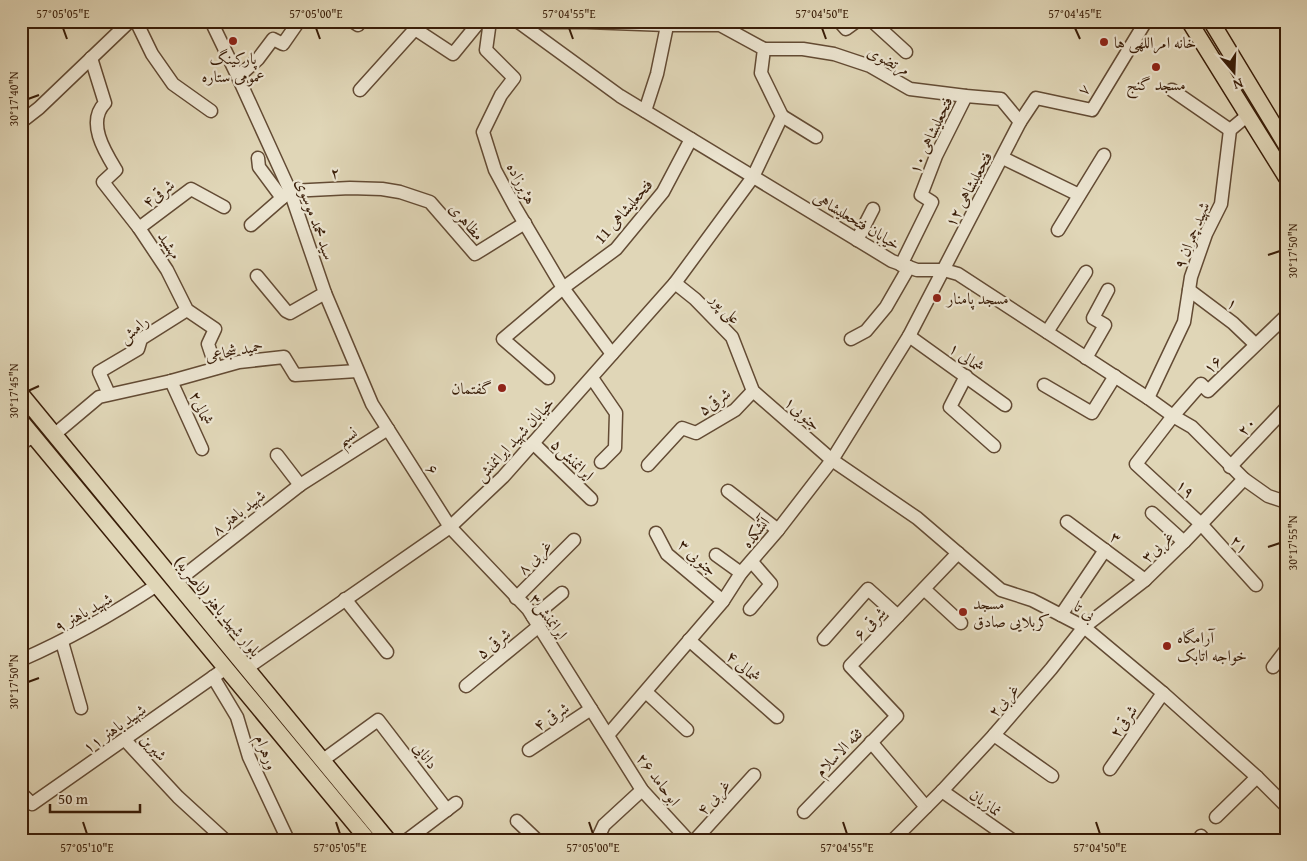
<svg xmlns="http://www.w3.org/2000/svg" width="1307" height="861" viewBox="0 0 1307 861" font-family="'Gentium Book Plus',Amiri,serif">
  <rect width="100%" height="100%" fill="#e0d6b7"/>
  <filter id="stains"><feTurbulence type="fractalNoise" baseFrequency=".004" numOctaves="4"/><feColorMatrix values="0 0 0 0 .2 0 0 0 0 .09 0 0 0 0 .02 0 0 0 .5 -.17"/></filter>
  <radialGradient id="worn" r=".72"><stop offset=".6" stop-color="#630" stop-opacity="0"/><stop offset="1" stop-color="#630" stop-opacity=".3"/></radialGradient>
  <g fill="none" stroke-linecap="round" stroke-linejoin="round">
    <defs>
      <g id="minor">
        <polyline points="136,21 152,54 173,84 211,111"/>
        <polyline points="211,21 238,77 290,191 325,293 372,404 450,527 528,609 642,790 688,840"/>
        <polyline points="352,21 358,25"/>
        <polyline points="490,21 486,50 514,78 501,95 483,132 495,170 515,207 563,288 612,354"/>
        <polyline points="517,21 620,96 892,261 917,270 944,270 958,274 1148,398 1173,416 1192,427 1244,479 1268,496 1286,502"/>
        <polyline points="839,21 846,29 857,21"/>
        <polyline points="872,21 906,52"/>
        <polyline points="764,49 803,49 834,54 870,66 910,89 966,96 1001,99 1020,122"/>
        <path d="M91 58 105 103C86 122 105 152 116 170L103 182 139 228 167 270 187 310 215 329 208 344 216 368"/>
        <polyline points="238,77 258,59 273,39 283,44 299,21"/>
        <polyline points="360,90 415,29 453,54 480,21"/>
        <polyline points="1172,90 1230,130"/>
        <polyline points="645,111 657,74 668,21"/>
        <polyline points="782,116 816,137"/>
        <polyline points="21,122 39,108 130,21"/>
        <polyline points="258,158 259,167 282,198"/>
        <polyline points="1003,158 1079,195"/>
        <polyline points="251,225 290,191 350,188 382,189 400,192 430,202 475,254 525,223"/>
        <polyline points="139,228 191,189 224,207"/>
        <polyline points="1058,230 1104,155"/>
        <polyline points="857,240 873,209"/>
        <polyline points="901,265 932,202 921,195 936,156 966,96"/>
        <polyline points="257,276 286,311 290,313 325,293"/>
        <polyline points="675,283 695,299 732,337 753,391 832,460 917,518 1001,590 1032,600 1084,627 1163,693 1257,777 1286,806"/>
        <polyline points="1189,290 1233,323 1255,344"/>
        <polyline points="1047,332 1086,272"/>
        <polyline points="909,336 1005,405"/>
        <polyline points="851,339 866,331 886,307 909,267"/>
        <polyline points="1086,358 1105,325 1093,318 1108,290"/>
        <polyline points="966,376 950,407 994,446"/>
        <polyline points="548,378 503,339 563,288 616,249 663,192 691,139"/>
        <polyline points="592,378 616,413 615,448 601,462"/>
        <polyline points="171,381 202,449"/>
        <polyline points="1044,385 1092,413 1115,376"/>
        <polyline points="109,394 99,372 138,349 141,339 187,310"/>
        <polyline points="1148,398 1184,322 1191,277 1206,234 1221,204 1230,130 1248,115"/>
        <polyline points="55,434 99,397 171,381 239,362 284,357 295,375 357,371"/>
        <polyline points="533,443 591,499"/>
        <polyline points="21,444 33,436"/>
        <polyline points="277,455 300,485"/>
        <polyline points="648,465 682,428 696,433 735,410 753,391"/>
        <polyline points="1230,467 1286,408"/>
        <polyline points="728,491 778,530"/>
        <polyline points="1152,513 1184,542"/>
        <polyline points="1067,522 1145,580"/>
        <polyline points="656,533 667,554 723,601"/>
        <polyline points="716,555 741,573"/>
        <polyline points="176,582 300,485 388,429"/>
        <polyline points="1256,585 1201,524 1136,464 1173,416 1201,384 1208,391 1286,316"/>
        <polyline points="924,589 961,623"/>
        <polyline points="516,598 574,540"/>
        <polyline points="345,599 387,652"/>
        <polyline points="750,609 771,584 752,562"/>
        <polyline points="1061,615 1105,550"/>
        <polyline points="533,617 562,593"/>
        <polyline points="824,639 868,589 898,616"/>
        <polyline points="689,640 777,717"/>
        <polyline points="62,642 81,708"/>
        <path d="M21 660C69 639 113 614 157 585"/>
        <polyline points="1273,667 1286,650"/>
        <polyline points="247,668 450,527 503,477 675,283 753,177 782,116 761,73 764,49 720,25 667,25 587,22 518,22"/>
        <polyline points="213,677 237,717 249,757 288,840"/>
        <polyline points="466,686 539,626"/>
        <polyline points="646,692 687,730"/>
        <polyline points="608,735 723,601 741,573 778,530 832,460 909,336 1020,122 1036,98 1092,110 1146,21"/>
        <polyline points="994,735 1052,776"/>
        <polyline points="125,740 178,797 225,840"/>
        <polyline points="871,742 926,807"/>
        <polyline points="529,750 591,709"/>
        <polyline points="323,760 378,720 447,810"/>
        <polyline points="1110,769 1163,693"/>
        <polyline points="942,791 1012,840"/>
        <polyline points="21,793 32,804 226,668"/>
        <polyline points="804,812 897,716 850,666 958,553"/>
        <polyline points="1216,817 1257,777"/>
        <polyline points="517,821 537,840"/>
        <polyline points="1201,836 1204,840"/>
        <polyline points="407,840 456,803"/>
        <polyline points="597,840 604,825 642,790"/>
        <polyline points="695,840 754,775"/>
        <polyline points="893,840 942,791 994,735 1051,669 1084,627 1145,580 1184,542 1244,479"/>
      </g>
      <g id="major">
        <polyline points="1189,21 1286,177"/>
        <polyline points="1211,21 1286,145"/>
        <polyline points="21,394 388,840"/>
        <polyline points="21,421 368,840"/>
      </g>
    </defs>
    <use href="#minor" stroke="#634b34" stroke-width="15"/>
    <use href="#major" stroke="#391d08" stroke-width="18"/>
    <use href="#minor" stroke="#ebe4d0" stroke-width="12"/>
    <use href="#major" stroke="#e0d6b7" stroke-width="15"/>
  </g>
  <path fill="none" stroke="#391d08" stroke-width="2" d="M63 28 67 39M316 28 320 39M569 28 573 39M822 28 826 39M1075 28 1080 39M28 99 39 95M1268 255 1280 251M28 391 39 386M1268 547 1280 543M28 682 39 678M83 822 87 834M336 822 340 834M589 822 593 834M843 822 847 834M1096 822 1100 834"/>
  <g fill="#8f2418" stroke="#ebe4d0" stroke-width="2">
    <circle cx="233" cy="41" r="5"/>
    <circle cx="1104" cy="42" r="5"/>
    <circle cx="1156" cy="67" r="5"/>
    <circle cx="937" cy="298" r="5"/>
    <circle cx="502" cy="388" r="5"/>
    <circle cx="963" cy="612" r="5"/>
    <circle cx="1167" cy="646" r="5"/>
  </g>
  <g text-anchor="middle" stroke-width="4.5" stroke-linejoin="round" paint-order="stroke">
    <g font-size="16" fill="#391d08" stroke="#ebe4d0" text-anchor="start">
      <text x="1114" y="48">خانه امراللهی ها</text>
      <text x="233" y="64" text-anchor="middle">پارکینگ<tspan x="233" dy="18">عمومی ستاره</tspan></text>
      <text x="1156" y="90" text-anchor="middle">مسجد گنج</text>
      <text x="947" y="304">مسجد پامنار</text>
      <text x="492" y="394" text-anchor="end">گفتمان</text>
      <text x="973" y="609">مسجد<tspan x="973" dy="18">کربلایی صادق</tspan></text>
      <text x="1177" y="643">آرامگاه<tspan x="1177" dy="18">خواجه اتابک</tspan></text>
    </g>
    <g font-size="16" fill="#391d08" stroke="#ebe4d0">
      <text transform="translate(889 60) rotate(27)" y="6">مرتضوی</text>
      <text transform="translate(1083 89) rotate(-49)" y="6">۷</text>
      <text transform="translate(930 135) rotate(-65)" y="6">فتحعلیشاهی ۱۰</text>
      <text transform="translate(335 172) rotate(-3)" y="6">۲</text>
      <text transform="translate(522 183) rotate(62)" y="6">هژبرزاده</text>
      <text transform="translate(968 189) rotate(-62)" y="6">فتحعلیشاهی ۱۲</text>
      <text transform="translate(158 193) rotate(-38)" y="6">شرقی۴</text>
      <text transform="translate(623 211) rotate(-49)" y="6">فتحعلیشاهی 11</text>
      <text transform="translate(316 219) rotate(70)" y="6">سید محمد موسوی</text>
      <text transform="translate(857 220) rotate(31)" y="6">خیابان فتحعلیشاهی</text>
      <text transform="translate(467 221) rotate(49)" y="6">مظاهری</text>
      <text transform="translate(1191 235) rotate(-68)" y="6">شهید چمران ۹</text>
      <text transform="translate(170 245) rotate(57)" y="6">مهشید</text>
      <text transform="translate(1233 303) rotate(38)" y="6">۱</text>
      <text transform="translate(726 308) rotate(46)" y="6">علی پور</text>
      <text transform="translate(133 329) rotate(-40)" y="6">رامش</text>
      <text transform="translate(234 350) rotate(-11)" y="6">حمید شجاعی</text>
      <text transform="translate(967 357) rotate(36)" y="6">۱ شمالی</text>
      <text transform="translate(1212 364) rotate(-45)" y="6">۱۶</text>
      <text transform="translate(714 401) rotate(-35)" y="6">شرقی۵</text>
      <text transform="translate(202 408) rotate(66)" y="6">شمالی۲</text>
      <text transform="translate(803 413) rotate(42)" y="6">جنوبی۱</text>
      <text transform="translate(1246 426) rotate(-47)" y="6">۲۰</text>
      <text transform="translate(347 436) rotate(-32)" y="6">نسیم</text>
      <text transform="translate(514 439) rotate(-47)" y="6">خیابان شهید ایرانمنش</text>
      <text transform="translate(573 459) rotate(44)" y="6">ایرانمنش۵</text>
      <text transform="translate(433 469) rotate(57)" y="6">۶</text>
      <text transform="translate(1186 488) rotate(43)" y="6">۱۹</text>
      <text transform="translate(238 512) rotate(-38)" y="6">شهید باهنر ۸</text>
      <text transform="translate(755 532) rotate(-51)" y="6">آتشکده</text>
      <text transform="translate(1116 537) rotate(36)" y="6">۳</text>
      <text transform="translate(1240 544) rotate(48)" y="6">۲۱</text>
      <text transform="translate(1157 546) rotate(-44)" y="6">غربی۳</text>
      <text transform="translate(534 557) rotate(-45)" y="6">۸ غربی</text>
      <text transform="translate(698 557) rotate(42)" y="6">۳ جنوبی</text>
      <text transform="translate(218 606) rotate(50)" y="6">بلوار شهید باهنر (ناصریه)</text>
      <text transform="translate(1085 610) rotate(31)" y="6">بی تا</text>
      <text transform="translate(83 612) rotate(-29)" y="6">شهید باهنر ۹</text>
      <text transform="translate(549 616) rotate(54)" y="6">ایرانمنش۳</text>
      <text transform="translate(869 623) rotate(-46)" y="6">۶ شرقی</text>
      <text transform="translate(493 643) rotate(-39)" y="6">۵ شرقی</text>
      <text transform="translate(744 666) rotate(41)" y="6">۴ شمالی</text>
      <text transform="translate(1003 700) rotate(-49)" y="6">غربی۲</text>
      <text transform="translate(551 716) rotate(-33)" y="6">۴ شرقی</text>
      <text transform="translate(1123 721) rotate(-55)" y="6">شرقی۲</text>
      <text transform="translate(114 728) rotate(-35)" y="6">شهید باهنر ۱۱</text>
      <text transform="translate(154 747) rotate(47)" y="6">شیرین</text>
      <text transform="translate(267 752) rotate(69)" y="6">ورهرام</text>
      <text transform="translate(838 752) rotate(-46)" y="6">ثقه الاسلام</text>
      <text transform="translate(426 755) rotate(53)" y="6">دانایی</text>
      <text transform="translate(659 779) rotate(53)" y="6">ابوحامد ۲۶</text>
      <text transform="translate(713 797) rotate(-48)" y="6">۴ غربی</text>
      <text transform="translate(986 802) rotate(35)" y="6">نمازیان</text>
    </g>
  </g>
  <rect width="1307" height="861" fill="none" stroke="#e0d6b7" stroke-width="55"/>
  <g transform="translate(1234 72) rotate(161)" stroke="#ebe4d0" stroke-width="4" paint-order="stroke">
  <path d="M0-4L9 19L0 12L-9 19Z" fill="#391d08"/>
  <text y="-8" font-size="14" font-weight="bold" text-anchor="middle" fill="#391d08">N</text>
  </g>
  <path d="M50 804v8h90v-8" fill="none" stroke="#391d08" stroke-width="2.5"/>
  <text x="58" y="804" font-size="15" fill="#391d08" stroke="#ebe4d0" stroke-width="4" paint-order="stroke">50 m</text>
  <rect x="28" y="28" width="1252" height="806" fill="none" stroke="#391d08" stroke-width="2"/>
  <g font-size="12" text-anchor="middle" fill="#391d08">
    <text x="63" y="18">57°05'05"E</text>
    <text x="316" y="18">57°05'00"E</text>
    <text x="569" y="18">57°04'55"E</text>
    <text x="822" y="18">57°04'50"E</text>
    <text x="1075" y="18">57°04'45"E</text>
    <text transform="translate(14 99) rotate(-90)" y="4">30°17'40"N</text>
    <text transform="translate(1293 251) rotate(-90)" y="4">30°17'50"N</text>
    <text transform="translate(14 391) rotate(-90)" y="4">30°17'45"N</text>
    <text transform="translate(1293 543) rotate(-90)" y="4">30°17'55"N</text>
    <text transform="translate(14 682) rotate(-90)" y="4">30°17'50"N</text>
    <text x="87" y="852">57°05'10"E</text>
    <text x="340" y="852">57°05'05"E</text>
    <text x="593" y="852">57°05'00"E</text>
    <text x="847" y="852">57°04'55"E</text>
    <text x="1100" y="852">57°04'50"E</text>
  </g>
  <rect width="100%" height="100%" filter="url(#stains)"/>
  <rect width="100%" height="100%" fill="url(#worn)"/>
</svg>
